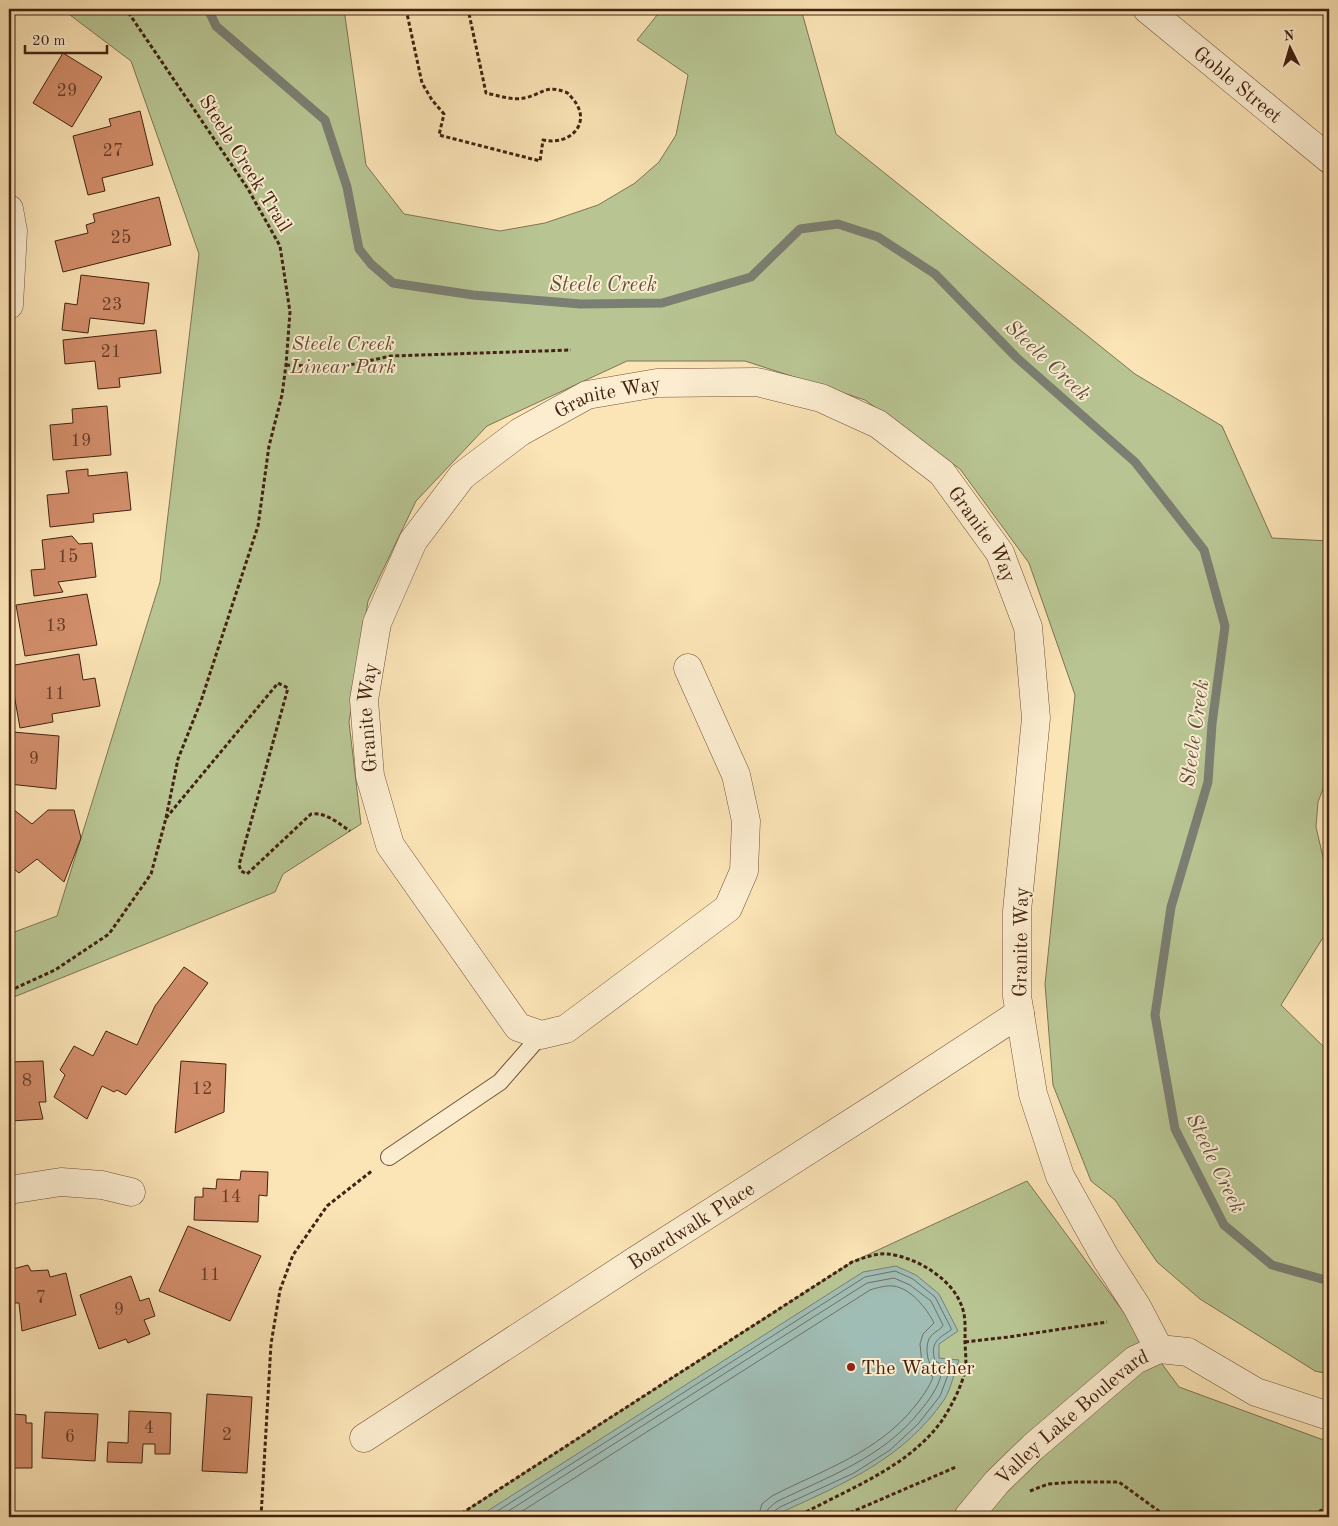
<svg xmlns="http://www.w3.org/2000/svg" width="1338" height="1526" viewBox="0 0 1338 1526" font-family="'Old Standard TT',serif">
  <rect width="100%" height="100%" fill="#fbe4b6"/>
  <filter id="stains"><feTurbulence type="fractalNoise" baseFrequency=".004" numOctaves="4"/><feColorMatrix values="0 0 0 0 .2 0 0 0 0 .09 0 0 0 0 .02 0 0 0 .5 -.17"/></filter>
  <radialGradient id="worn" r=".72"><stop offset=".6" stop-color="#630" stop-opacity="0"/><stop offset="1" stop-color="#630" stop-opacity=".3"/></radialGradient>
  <g fill="#b8c593" stroke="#7e7452">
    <polygon points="62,9 344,9 366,165 404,214 500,231 545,223 598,205 635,183 659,162 676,135 688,75 637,40 662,9 801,9 836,134 1135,374 1222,426 1272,538 1329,541 1329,773 1318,802 1316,827 1326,870 1329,874 1329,928 1281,1005 1329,1052 1329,1374 1315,1371 1200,1299 1157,1262 1115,1200 1091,1181 1053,1085 1045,984 1075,695 1029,563 960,469 865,400 745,361 627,361 487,426 416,501 368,601 349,722 361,824 283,874 275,892 9,999 9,934 57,916 160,582 199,254 131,61"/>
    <polygon points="1027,1181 1179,1387 1329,1442 1329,1517 456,1517 852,1262"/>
  </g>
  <path fill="#a0bdb5" stroke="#7b7f73" d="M896 1266 916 1275 939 1294 958 1331 939 1344V1358L959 1360C954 1373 951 1389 944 1400 903 1459 845 1483 782 1512L774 1517H478L863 1272Z"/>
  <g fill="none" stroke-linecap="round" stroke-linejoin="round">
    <g stroke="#727063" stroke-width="1">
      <path d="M488 1517 865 1277 895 1271 913 1279 935 1297 951 1328V1330C937 1339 930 1343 935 1361L939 1363 949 1364 951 1367 940 1396 918 1424 890 1450 854 1473 780 1507 773 1512 772 1517"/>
      <path d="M499 1517 867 1283 894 1278 910 1285 931 1301 943 1325C941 1330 935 1331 931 1336 925 1342 926 1361 932 1366 935 1369 939 1370 942 1372 938 1388 930 1399 920 1411 883 1458 827 1477 776 1502L768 1509 766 1517"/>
      <path d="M513 1517 870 1290C876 1288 887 1285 893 1286 911 1288 927 1309 934 1323L923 1334 920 1344 922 1364 926 1371 933 1377C929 1388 922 1397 915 1406 878 1453 822 1470 772 1496L762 1504 758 1517"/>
    </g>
    <polyline stroke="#7b7f73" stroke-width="9" points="208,9 216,26 325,120 347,187 359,249 371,264 393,283 473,295 581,304 662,303 751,277 800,229 838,224 878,237 935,274 1016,357 1135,462 1204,550 1225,626 1212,724 1208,782 1171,907 1155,1015 1175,1129 1224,1225 1272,1265 1329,1281"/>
  </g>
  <g fill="#d28e6b" stroke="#421">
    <polygon points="63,53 102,77 72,127 33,103"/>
    <polygon points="140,111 153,165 102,178 105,191 88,195 73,136 111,126 109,119"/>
    <polygon points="159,197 171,245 63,272 55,241 88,233 86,225 95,222 93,214"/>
    <polygon points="81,275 149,283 144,324 90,318 88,333 62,330 65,303 77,305"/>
    <polygon points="156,330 161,373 119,378 120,387 98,389 95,361 65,364 63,340"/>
    <polygon points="107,406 111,455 53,460 50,425 73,423 72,409"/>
    <polygon points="88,469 88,476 127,472 131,510 93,514 94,522 50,527 47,495 69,493 66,471"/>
    <polygon points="72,536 79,544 92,543 96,577 58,582 63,592 34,596 31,570 45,569 42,540"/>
    <polygon points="87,594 97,645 25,656 16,605"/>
    <polygon points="79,654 83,680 95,678 100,706 52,714 53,722 20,728 9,666"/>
    <polygon points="13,732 59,736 56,789 9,784"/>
    <polygon points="9,806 32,824 48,810 74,810 81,838 64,882 37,859 19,873 9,865"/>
    <polygon points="184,967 208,983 126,1095 117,1090 114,1092 102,1086 87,1119 54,1097 65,1075 60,1070 74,1046 93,1056 106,1031 137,1045 155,1006"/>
    <polygon points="43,1061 46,1102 39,1102 43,1119 11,1121 11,1099 9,1099 9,1062"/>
    <polygon points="181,1061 226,1064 224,1112 175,1133"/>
    <polygon points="241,1171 268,1172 267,1196 259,1195 258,1222 194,1220 195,1197 203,1197 203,1188 216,1189 217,1179 240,1180"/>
    <polygon points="188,1226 261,1256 230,1321 159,1291"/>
    <polygon points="28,1265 31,1271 48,1270 50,1277 66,1273 76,1315 22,1331 19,1303 11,1303 9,1291 9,1270"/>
    <polygon points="131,1276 140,1301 149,1298 155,1316 144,1320 150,1334 128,1343 126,1339 99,1349 80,1295"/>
    <polygon points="207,1394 252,1397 247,1473 202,1471"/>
    <polygon points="9,1409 13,1409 13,1414 26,1415 26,1423 32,1423 32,1468 9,1468"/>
    <polygon points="129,1411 171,1413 170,1454 155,1454 155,1444 143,1444 142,1463 107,1462 108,1442 128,1443"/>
    <polygon points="45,1412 98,1414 95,1461 42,1458"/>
  </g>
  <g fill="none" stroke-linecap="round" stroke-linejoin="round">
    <defs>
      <polyline id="lane" points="389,1157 500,1082 541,1035"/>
      <g id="street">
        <path id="s1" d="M1147 9 1329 159"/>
        <polyline points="9,209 13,231 9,305"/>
        <path id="s2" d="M688 668 736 775 746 821 744 871 728 908 566 1029 541 1035 518 1027 390 845 370 776 364 700 377 623 413 541 462 476 520 432 587 395 657 383 757 382 821 398 878 424 942 473 1000 553 1028 627 1036 718 1017 911V996L1033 1094 1060 1176 1105 1257 1137 1307 1159 1349"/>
        <polyline points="9,1190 61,1182 102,1185 131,1192"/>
        <path id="s3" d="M364 1438 635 1261 884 1102 1020 1013"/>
        <path id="s4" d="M968 1517 997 1482 1033 1447 1135 1360 1159 1349 1188 1352 1256 1392 1329 1416"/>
      </g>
    </defs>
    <use href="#lane" stroke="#72523a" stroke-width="18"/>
    <use href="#street" stroke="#72523a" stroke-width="29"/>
    <g stroke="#421" stroke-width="3" stroke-dasharray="4 2.5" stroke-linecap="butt">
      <path d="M406 9 422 83 432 100 444 114 439 135 540 161 543 140C570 146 593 123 573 99 570 96 569 93 565 92 546 84 541 95 524 98 513 101 497 95 486 93L468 9"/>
      <polyline points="434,9 435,11 445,9"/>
      <polyline points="286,365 340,367 391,356 571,350"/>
      <path d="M166 818 278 683 288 688 239 865 241 871 247 874 311 814C326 812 338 823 350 831"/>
      <polyline points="9,991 55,970 109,934 151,874 166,818 178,759 201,701 258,526 269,446 282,395 286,365 290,312 280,246 248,189 126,9"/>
      <polyline points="965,1342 1009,1337 1107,1322"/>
      <polyline points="1030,1491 1048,1484 1075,1482 1119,1482 1167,1517"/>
      <polyline points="261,1517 271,1344 280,1290 293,1255 327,1206 373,1170"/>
      <path d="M456 1517 852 1262C864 1258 875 1253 888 1254 916 1257 953 1279 962 1307 966 1317 965 1330 965 1341 965 1350 967 1361 965 1371 961 1388 951 1407 941 1422 906 1469 847 1489 797 1517"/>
      <polyline points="831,1517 847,1514 956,1467"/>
      <polyline points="1307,1517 1329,1507"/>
    </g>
    <use href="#lane" stroke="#fcedd0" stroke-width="16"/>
    <use href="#street" stroke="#fcedd0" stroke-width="28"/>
  </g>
  <circle fill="#8f2418" stroke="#fcedd0" stroke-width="2" cx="851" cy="1367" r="5"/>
  <g text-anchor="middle" stroke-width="4" stroke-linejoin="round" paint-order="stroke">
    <g font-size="18" fill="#683d28">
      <text x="67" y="96">29</text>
      <text x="113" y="156">27</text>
      <text x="121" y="243">25</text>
      <text x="112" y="310">23</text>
      <text x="111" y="357">21</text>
      <text x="81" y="446">19</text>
      <text x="68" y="562">15</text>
      <text x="56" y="631">13</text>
      <text x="55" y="699">11</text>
      <text x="34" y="764">9</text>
      <text x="27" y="1086">8</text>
      <text x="202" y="1094">12</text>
      <text x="231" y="1202">14</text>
      <text x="210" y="1280">11</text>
      <text x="41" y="1303">7</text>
      <text x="119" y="1315">9</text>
      <text x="149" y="1433">4</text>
      <text x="227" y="1440">2</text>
      <text x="70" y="1442">6</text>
    </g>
    <g font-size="20" fill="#421" stroke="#fcedd0">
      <text dy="7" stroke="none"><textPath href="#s1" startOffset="118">Goble Street</textPath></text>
      <text transform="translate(246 163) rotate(58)" y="7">Steele Creek Trail</text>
      <text dy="7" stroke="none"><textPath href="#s2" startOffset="1295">Granite Way</textPath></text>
      <text dy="7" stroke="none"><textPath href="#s2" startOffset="1730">Granite Way</textPath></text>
      <text dy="7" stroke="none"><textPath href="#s2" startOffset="860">Granite Way</textPath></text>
      <text transform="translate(1020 942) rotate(-89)" y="7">Granite Way</text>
      <text dy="7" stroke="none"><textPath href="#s3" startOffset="390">Boardwalk Place</textPath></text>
      <text dy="7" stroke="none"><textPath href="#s4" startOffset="145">Valley Lake Boulevard</textPath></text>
    </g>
    <g font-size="20" font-style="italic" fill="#614b32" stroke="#fcedd0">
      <text x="343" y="350">Steele Creek<tspan x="343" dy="23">Linear Park</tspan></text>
    </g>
    <g font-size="20" fill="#421" stroke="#fcedd0" text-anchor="start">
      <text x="861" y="1374">The Watcher</text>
    </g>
    <g font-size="21" font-style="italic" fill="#605042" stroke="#fcedd0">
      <text x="603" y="291">Steele Creek</text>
      <text transform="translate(1048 360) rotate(43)" y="7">Steele Creek</text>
      <text transform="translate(1194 733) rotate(-82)" y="7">Steele Creek</text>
      <text transform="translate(1216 1163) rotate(64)" y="7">Steele Creek</text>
    </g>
  </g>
  <rect width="1338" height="1526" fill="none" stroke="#fbe4b6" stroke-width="30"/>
  <rect x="10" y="10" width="1318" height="1506" fill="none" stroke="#421" stroke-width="2.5"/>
  <rect x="15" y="15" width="1308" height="1496" fill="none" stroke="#421"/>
  <g transform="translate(1290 48) rotate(355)" stroke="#fcedd0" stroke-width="4" paint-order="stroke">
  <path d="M0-4L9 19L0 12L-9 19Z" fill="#442211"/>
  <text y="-8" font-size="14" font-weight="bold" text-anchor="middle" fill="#442211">N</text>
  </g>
  <path d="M25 45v8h82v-8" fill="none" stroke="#442211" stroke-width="2.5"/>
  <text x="32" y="45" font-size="15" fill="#442211" stroke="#fcedd0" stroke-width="4" paint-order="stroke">20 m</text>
  <rect width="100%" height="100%" filter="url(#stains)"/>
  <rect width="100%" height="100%" fill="url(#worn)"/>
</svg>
